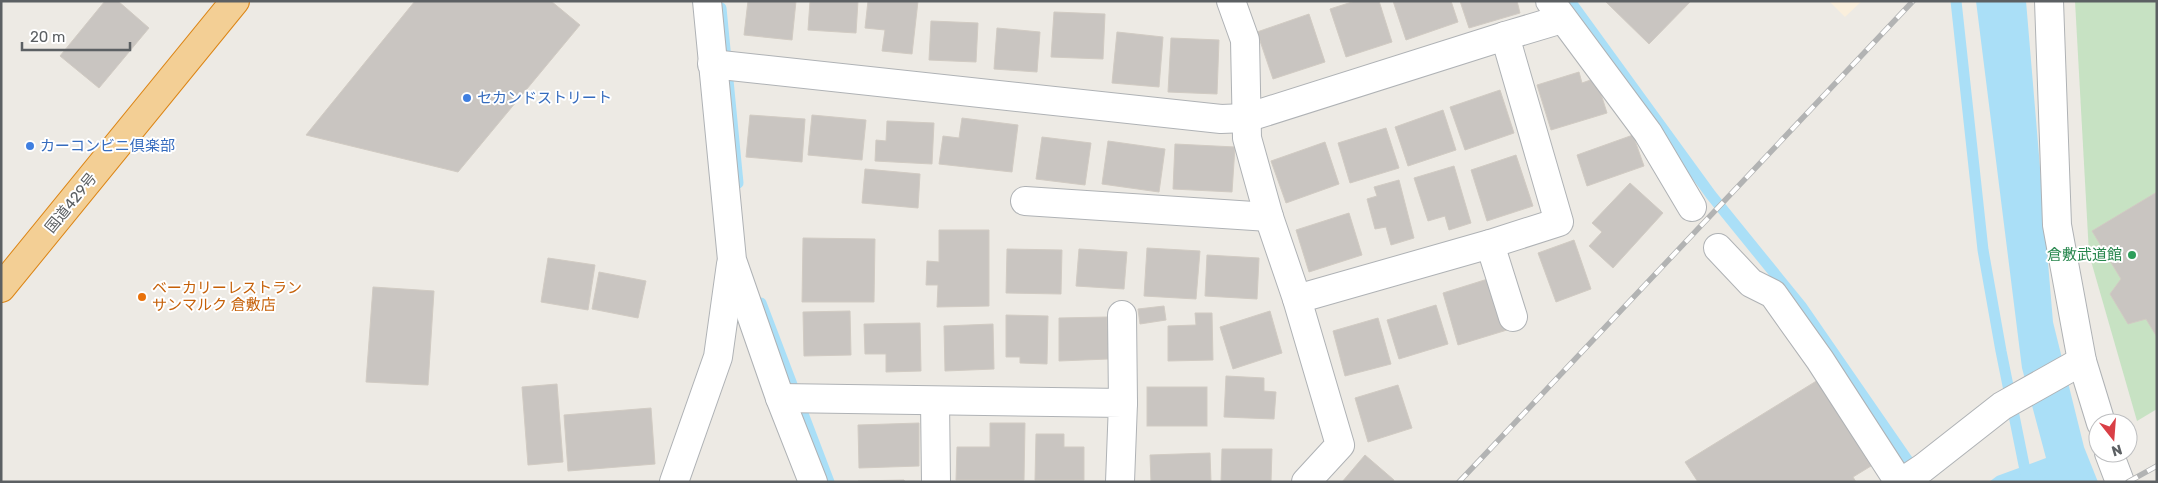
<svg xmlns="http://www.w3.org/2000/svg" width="2158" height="483" viewBox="0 0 2158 483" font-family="Rubik,'Noto Sans JP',sans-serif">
  <rect width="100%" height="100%" fill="#edeae4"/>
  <polygon fill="#faefdc" points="1829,1 1862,1 1845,17"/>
  <polygon fill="#c7e2c3" points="2075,1 2157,1 2157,409 2137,421 2089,254"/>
  <polygon fill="#aadff7" points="1976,1 2026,1 2053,322 2084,447 2098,482 1989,482 1997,476 2046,458 2022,368"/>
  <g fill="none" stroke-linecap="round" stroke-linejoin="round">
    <g stroke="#aadff7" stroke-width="11">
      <polyline points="1570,1 1711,195 1801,306 1917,474"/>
      <polyline points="1956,1 1983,250 2001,351 2026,475 2042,482"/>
      <polyline points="721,8 738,183"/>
      <polyline points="761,303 829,482"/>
    </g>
  </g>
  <g fill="#c9c5c1" stroke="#d1cbc3">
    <polygon points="105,1 118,1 149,28 99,88 60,56"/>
    <polygon points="415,1 551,1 580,25 458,172 306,135"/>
    <polygon points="748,1 796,1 792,40 744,35"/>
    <polygon points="810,1 858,1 856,33 808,30"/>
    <polygon points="868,1 918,1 912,54 882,51 885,30 865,28"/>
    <polygon points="1355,1 1379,1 1392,42 1346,57 1330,9"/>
    <polygon points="1393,1 1451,1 1458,22 1406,40"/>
    <polygon points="1460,1 1517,1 1520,13 1469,28"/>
    <polygon points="1605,1 1691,1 1649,44"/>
    <polygon points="1054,12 1105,14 1103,59 1051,57"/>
    <polygon points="1309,14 1325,62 1273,79 1257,32"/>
    <polygon points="931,21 978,23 976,62 929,60"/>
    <polygon points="997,28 1040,32 1037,72 994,69"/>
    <polygon points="1117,32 1163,37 1159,87 1112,83"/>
    <polygon points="1171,38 1219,40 1217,94 1168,92"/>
    <polygon points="1579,72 1582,83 1596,78 1607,113 1551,130 1537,85"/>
    <polygon points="1500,90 1514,133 1465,150 1450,107"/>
    <polygon points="1443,110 1456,150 1408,166 1395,127"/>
    <polygon points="750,115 805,119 802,162 746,157"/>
    <polygon points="812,115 866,120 862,160 808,155"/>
    <polygon points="962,118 1018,125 1012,172 939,164 943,136 959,138"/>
    <polygon points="887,121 934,123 932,164 875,161 876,140 886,141"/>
    <polygon points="1386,128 1399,168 1350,183 1338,143"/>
    <polygon points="1633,135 1644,166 1587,186 1577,155"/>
    <polygon points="1042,137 1091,143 1085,185 1036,179"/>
    <polygon points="1108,141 1165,149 1159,192 1102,184"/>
    <polygon points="1325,142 1339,184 1286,203 1271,161"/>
    <polygon points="1175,144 1235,147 1232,192 1173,189"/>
    <polygon points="1516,155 1533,206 1487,221 1471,170"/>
    <polygon points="1454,166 1471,223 1449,230 1445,216 1428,221 1414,178"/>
    <polygon points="865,169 920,174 918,208 862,203"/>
    <polygon points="1399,180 1414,238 1391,245 1386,227 1375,229 1367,199 1377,196 1374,187"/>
    <polygon points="1630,183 1663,213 1613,268 1589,246 1602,232 1592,223"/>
    <polygon points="2157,192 2157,337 2146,319 2128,324 2110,294 2121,279 2092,231"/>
    <polygon points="1349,213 1362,255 1309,272 1296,230"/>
    <polygon points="939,230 989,230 989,306 937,307 938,285 926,285 927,261 939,262"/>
    <polygon points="803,238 875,239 874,302 802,302"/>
    <polygon points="1574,240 1591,289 1556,302 1538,253"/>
    <polygon points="1147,248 1200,251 1196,299 1144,296"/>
    <polygon points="1007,249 1062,250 1061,294 1006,293"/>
    <polygon points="1079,249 1127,252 1124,289 1076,286"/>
    <polygon points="1207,255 1259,258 1257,299 1205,296"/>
    <polygon points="548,258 595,265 588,310 541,302"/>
    <polygon points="599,272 646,281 638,318 592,309"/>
    <polygon points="1491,278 1507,330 1458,345 1443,293"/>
    <polygon points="373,287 434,291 428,385 366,382"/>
    <polygon points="1436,305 1448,344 1399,359 1387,320"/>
    <polygon points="1164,306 1166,320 1140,324 1138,309"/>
    <polygon points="850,311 851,355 804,356 803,312"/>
    <polygon points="1270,311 1282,353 1233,369 1220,327"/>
    <polygon points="1195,313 1212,313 1213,360 1168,361 1168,326 1196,325"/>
    <polygon points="1006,315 1048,316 1047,364 1020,363 1020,357 1006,357"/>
    <polygon points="1107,317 1108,359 1059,361 1059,318"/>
    <polygon points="1378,318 1391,364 1345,376 1333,331"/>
    <polygon points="920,323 921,371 886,372 886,354 865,354 864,324"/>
    <polygon points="993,324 994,369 945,371 944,326"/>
    <polygon points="1226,376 1264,378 1264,391 1276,392 1274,419 1224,417"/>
    <polygon points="1818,380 1871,466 1853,477 1856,482 1698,482 1685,462"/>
    <polygon points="557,384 563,462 528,465 522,387"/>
    <polygon points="1398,385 1412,428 1368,442 1355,398"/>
    <rect x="1147" y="387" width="60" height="39"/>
    <polygon points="651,408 655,464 568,471 564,415"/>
    <polygon points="919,423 919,466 859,468 858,425"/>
    <polygon points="990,423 1025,423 1024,480 956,480 957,447 990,447"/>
    <polygon points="1036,434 1064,434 1064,447 1084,447 1084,480 1035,480"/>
    <polygon points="1222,449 1272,449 1271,482 1221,482"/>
    <polygon points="1210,453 1211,482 1151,482 1150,455"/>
    <polygon points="1365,455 1394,480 1393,482 1342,482"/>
    <polygon points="904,480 905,482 858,482 858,481"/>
  </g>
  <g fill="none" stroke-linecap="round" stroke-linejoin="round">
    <defs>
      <g id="minor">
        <polyline points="707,1 732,260 780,398 813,482"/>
        <polyline points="1231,1 1245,40 1247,138 1269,217 1297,299 1340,445 1306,482"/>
        <polyline points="1550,1 1648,133 1692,207"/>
        <polyline points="2049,1 2057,225 2082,361 2101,423"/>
        <polyline points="1505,36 1562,19"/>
        <polyline points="712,64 1221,119 1246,118 1505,36 1559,222 1490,244 1297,299"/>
        <polyline points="1025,201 1269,217"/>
        <polyline points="1490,244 1513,317"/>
        <polyline points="1718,248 1751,283 1773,294 1820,360 1899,482"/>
        <polyline points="1122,315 1123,403"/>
        <polyline points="780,398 1123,403 1120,482"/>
        <polyline points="935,401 936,482"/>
        <polyline points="2109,453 2120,482"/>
        <polyline points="674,482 718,357 731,264"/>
        <polyline points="1902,482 1923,468 2002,406 2082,361"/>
      </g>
      <polyline id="highway" points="1,288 235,1"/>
    </defs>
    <use href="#minor" stroke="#afb2b5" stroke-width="30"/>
    <use href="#highway" stroke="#dc8515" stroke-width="30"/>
    <use href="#minor" stroke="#fff" stroke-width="28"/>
    <use href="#highway" stroke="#f3cf95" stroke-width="28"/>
    <defs>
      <g id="rail">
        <polyline points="1459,482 1913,1"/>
        <polyline points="2128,482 2157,466"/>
      </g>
    </defs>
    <use href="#rail" stroke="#b2b3b3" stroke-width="5.5"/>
    <use href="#rail" stroke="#fff" stroke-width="4" stroke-dasharray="11" stroke-linecap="butt"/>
  </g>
  <g fill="#3f7fe0" stroke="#fff" stroke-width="2">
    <circle cx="467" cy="98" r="5"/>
    <circle cx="30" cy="146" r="5"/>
  </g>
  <circle fill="#2e9e5b" stroke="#fff" stroke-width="2" cx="2132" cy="255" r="5"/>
  <circle fill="#e8710a" stroke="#fff" stroke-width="2" cx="142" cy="297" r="5"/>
  <g text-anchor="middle" stroke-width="4" stroke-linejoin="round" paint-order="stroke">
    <g font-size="15" fill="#366cbe" stroke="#fff" text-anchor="start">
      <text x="477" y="103">セカンドストリート</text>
      <text x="40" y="151">カーコンビニ倶楽部</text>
    </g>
    <g font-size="15" fill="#5c6063" stroke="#fff">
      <text transform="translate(71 203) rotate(-51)" y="5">国道429号</text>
    </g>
    <g font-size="15" fill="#27864d" stroke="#fff" text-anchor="end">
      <text x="2122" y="260">倉敷武道館</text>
    </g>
    <g font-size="15" fill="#c56008" stroke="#fff" text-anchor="start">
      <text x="152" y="293">ベーカリーレストラン<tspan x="152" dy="17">サンマルク 倉敷店</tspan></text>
    </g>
  </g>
  <rect width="2158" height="483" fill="none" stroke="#5c6063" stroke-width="5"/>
  <g transform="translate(2113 438) rotate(163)"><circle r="24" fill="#ffffff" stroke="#bebfc1"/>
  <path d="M0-4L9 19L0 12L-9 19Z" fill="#d93f46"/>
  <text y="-8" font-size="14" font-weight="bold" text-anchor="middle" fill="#5c6063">N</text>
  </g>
  <path d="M22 42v8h108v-8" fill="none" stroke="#5c6063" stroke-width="2.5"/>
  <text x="30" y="42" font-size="15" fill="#5c6063" stroke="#ffffff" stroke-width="4" paint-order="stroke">20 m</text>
</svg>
